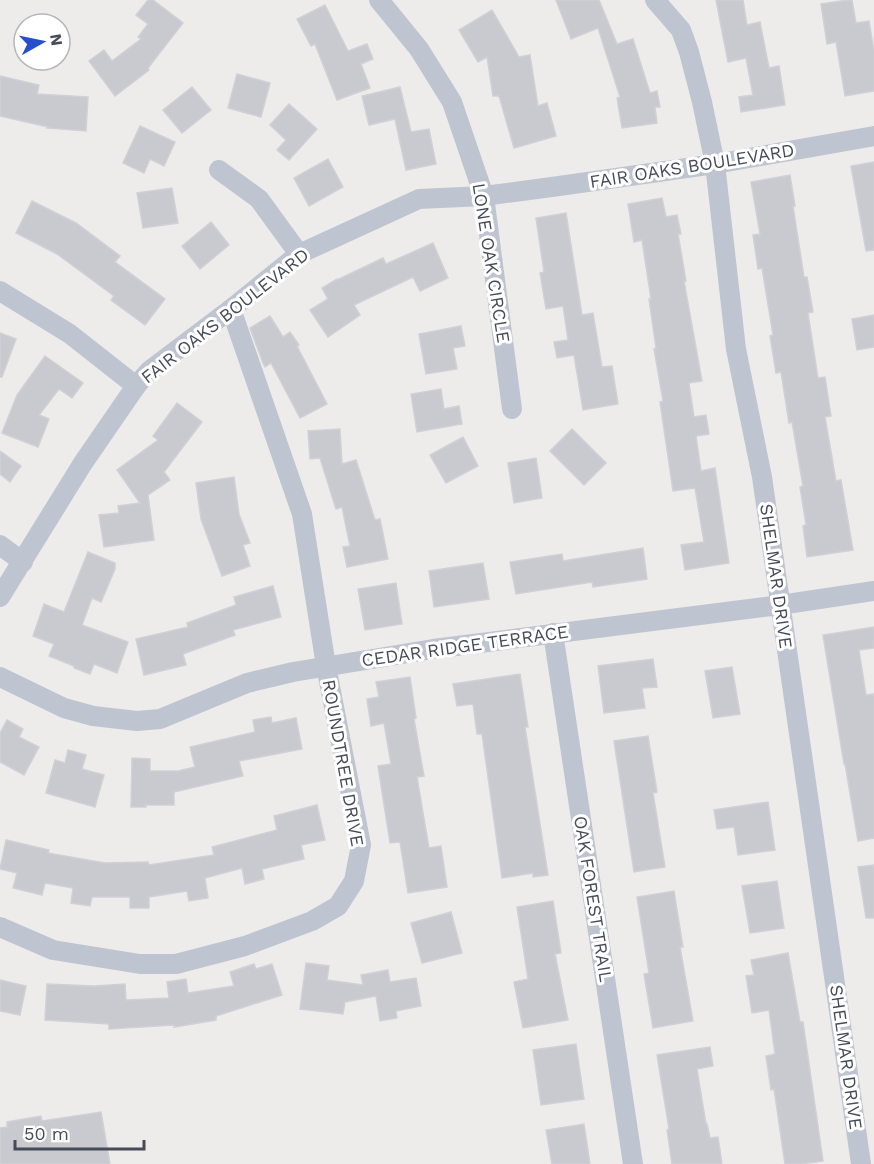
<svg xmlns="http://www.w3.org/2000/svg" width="874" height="1164" viewBox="0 0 874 1164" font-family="'Work Sans',sans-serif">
  <rect width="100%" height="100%" fill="#eeeceb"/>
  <g fill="#c9c9d0" stroke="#d0d0d7" stroke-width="1.5">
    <polygon points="148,0 153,0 183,23 148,68 149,70 115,96 89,61 104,50 112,61 141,39 138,37 148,24 136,15"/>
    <polygon points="556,0 599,0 617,44 633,39 650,93 657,91 660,107 655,107 657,123 622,128 617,98 620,97 598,28 571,39"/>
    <polygon points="716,0 743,0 747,25 760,22 769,68 779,66 785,105 741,112 739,97 753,95 746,58 728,62"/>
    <polygon points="848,0 852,0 856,23 869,21 874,51 874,91 845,96 836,42 827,44 821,4"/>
    <polygon points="325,5 348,51 367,44 373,59 361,64 370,88 337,100 315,44 311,46 297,19"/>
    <polygon points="492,10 519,57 530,55 538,106 547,103 556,136 514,148 499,96 493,96 487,57 478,62 459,30"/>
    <polygon points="237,74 270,83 261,117 228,108"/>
    <polygon points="0,76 39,85 37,94 88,97 86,131 47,128 48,127 0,116"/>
    <polygon points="192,87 211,110 182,133 163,110"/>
    <polygon points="400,87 411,132 429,129 436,164 406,170 395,119 369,125 362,96"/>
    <polygon points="289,104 317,129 289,160 277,150 286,140 270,125"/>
    <polygon points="140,126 175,142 164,166 150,159 144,173 123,163"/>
    <polygon points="328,159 343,187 309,206 294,178"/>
    <polygon points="874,162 874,250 866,251 851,166"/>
    <polygon points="790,175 795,206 793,206 804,277 807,277 813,312 808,313 818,378 825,377 831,416 825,417 836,481 841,480 853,550 807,557 803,526 806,525 800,487 803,486 792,422 789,423 781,372 776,373 770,336 773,335 762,268 758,269 753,235 760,234 751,182"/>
    <polygon points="172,188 178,223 143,228 137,193"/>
    <polygon points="662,198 666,217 677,215 681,234 678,234 686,281 684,281 702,381 689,383 694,417 706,415 709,434 696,436 701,471 715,468 729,563 685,570 681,545 704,542 695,488 673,491 660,402 663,401 654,349 656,348 649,299 651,299 642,240 634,242 628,204"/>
    <polygon points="32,201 76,223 120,256 115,262 165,299 145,325 111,300 114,296 57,254 16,233"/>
    <polygon points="566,213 582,315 593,313 602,367 612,366 618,404 583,410 574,355 557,358 554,342 568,340 563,306 546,309 540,273 544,272 536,218"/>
    <polygon points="211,222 229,245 200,269 182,246"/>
    <polygon points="433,243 448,278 420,291 413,277 354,305 360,315 328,337 310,310 328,299 322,288 337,279 337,280 383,258 386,264"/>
    <polygon points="874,315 874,347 857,350 852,319"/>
    <polygon points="270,316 283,337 290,332 299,345 297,346 327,404 300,418 271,363 265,367 263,363 250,328"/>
    <polygon points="461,326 465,346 453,348 457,369 426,374 419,334"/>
    <polygon points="0,333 16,339 2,377 0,377"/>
    <polygon points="45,356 83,383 72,398 59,389 39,415 49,419 38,447 2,433 17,395"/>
    <polygon points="441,389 444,409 459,406 462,424 417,432 411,394"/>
    <polygon points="177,403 202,422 164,472 170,480 148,495 154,540 104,547 99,515 119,513 118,506 140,503 117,470 158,440 153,436"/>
    <polygon points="340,429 342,464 356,460 375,520 380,519 388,559 347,567 343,547 350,546 342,507 336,509 320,458 310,459 308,431"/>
    <polygon points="572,429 606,463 584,485 550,451"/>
    <polygon points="463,437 478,466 446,483 430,455"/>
    <polygon points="0,451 21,466 10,482 0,474"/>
    <polygon points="536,458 542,498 514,503 508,463"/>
    <polygon points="234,477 239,514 250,543 243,545 250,566 222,576 201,519 196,483"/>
    <polygon points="643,548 647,579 593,587 592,582 516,594 510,562 562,554 563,561"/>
    <polygon points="88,552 115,563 115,569 101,602 92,598 82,625 128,642 117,673 94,664 90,674 74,668 74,666 49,656 54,644 33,636 44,604 64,612"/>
    <polygon points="483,563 489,599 434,607 429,571"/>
    <polygon points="396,583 402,624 365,630 358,589"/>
    <polygon points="273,586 281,617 233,630 235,635 183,654 186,665 144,675 136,639 188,627 187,623 236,605 234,597"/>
    <polygon points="874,627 874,648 859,650 866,695 874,694 874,838 858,841 845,764 844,764 823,635"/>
    <polygon points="653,659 657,687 642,688 645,708 604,713 598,666"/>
    <polygon points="732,667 740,714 713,718 705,671"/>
    <polygon points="520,674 528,727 525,727 548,875 533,877 533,873 502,878 482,734 477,734 473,704 457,706 453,684"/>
    <polygon points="410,677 416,718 414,719 424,776 417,777 429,848 441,846 447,887 408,893 400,842 390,843 378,766 391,764 384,723 371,726 367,699 379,697 376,682"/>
    <polygon points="271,717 272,723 296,718 302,749 239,761 243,776 174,792 174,805 145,805 146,807 131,807 132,758 150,759 150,771 178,771 195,767 190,747 255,732 253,720"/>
    <polygon points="7,720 23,729 19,737 39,747 24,775 0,762 0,733"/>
    <polygon points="648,736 657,792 653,793 665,867 634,872 614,741"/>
    <polygon points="68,750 86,755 82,769 104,775 95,807 46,793 55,760 65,763"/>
    <polygon points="768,802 775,850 738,855 734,827 717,829 714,810"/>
    <polygon points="317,805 325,840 301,845 304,859 262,869 264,879 245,884 242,868 205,878 208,898 189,901 187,891 149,897 149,908 130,908 130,897 92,897 90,906 71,903 73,888 45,883 42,895 13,888 17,873 0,869 6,840 49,850 48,853 105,863 148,862 149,865 214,855 212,847 277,830 274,816"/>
    <polygon points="874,865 874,918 866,918 858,867"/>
    <polygon points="777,881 784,928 750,933 742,886"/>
    <polygon points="674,891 683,947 680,947 693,1021 653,1028 644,974 649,973 637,897"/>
    <polygon points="553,901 561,953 555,954 568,1020 523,1028 514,982 528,979 517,907"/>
    <polygon points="451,912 462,953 422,963 411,923"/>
    <polygon points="788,953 800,1022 803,1022 823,1161 801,1164 785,1164 774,1089 771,1090 766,1056 775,1054 769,1010 752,1013 746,976 754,975 751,960"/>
    <polygon points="306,963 329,966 327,980 363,985 361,975 388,970 390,982 416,978 421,1006 396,1011 397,1018 380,1021 376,996 345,1002 343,1014 300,1009"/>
    <polygon points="254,964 256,969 272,964 282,995 216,1016 216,1020 174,1027 174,1025 109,1029 109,1024 45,1020 47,984 94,986 125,984 126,1000 169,998 167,982 186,979 188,993 234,986 230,972"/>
    <polygon points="0,980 26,986 20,1015 0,1011"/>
    <polygon points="576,1044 584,1099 541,1105 533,1050"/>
    <polygon points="710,1047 713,1066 697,1069 706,1124 707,1124 710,1138 718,1137 722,1164 672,1164 667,1130 669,1129 657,1055"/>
    <polygon points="101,1112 110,1164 0,1164 0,1128 7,1127 7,1122 41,1116 42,1121"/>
    <polygon points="584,1124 590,1164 552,1164 546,1130"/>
  </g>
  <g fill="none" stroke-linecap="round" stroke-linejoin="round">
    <g stroke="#bfc5d0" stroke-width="20">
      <polyline points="379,0 419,49 452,102 484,196 512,409"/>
      <polyline points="655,0 681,30 689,52 702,102 715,164 736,349 762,477 861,1164"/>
      <polyline points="219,170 259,199 299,254"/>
      <polyline points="0,291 70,334 136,386"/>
      <polyline points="0,545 23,562"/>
      <polyline points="0,597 83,463 136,386 149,371 231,309 299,254 419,199 484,196 559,186 715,164 874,136"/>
      <polyline points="553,633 633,1164"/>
      <polyline points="0,677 64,708 93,716 137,721 160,719 247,683 293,672 433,649 780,605 874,591"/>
      <polyline points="0,927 53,950 140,964 176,964 245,946 312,921 338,906 354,881 361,845 326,666 302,514 231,309"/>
    </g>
  </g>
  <g text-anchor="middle" stroke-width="6" stroke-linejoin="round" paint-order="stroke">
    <g font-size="18" fill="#454b57" stroke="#fff">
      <text transform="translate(692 166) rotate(-9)" y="6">FAIR OAKS BOULEVARD</text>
      <text transform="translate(491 263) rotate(81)" y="6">LONE OAK CIRCLE</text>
      <text transform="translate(225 316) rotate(-38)" y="6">FAIR OAKS BOULEVARD</text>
      <text transform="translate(776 576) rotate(82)" y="6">SHELMAR DRIVE</text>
      <text transform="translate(465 646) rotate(-8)" y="6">CEDAR RIDGE TERRACE</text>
      <text transform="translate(343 763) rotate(80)" y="6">ROUNDTREE DRIVE</text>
      <text transform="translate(593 899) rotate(81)" y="6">OAK FOREST TRAIL</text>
      <text transform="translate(846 1057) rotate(82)" y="6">SHELMAR DRIVE</text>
    </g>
  </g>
  <g transform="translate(42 42) rotate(81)"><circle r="28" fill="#ffffff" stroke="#b5b7bc" stroke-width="1.5"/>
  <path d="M0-4.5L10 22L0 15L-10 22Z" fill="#264ecd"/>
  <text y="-9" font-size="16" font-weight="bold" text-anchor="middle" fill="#454b57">N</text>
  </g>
  <path d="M15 1140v9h129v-9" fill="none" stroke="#454b57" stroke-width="3"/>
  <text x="24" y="1140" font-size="18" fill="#454b57" stroke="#ffffff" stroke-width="4.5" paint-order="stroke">50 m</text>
</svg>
